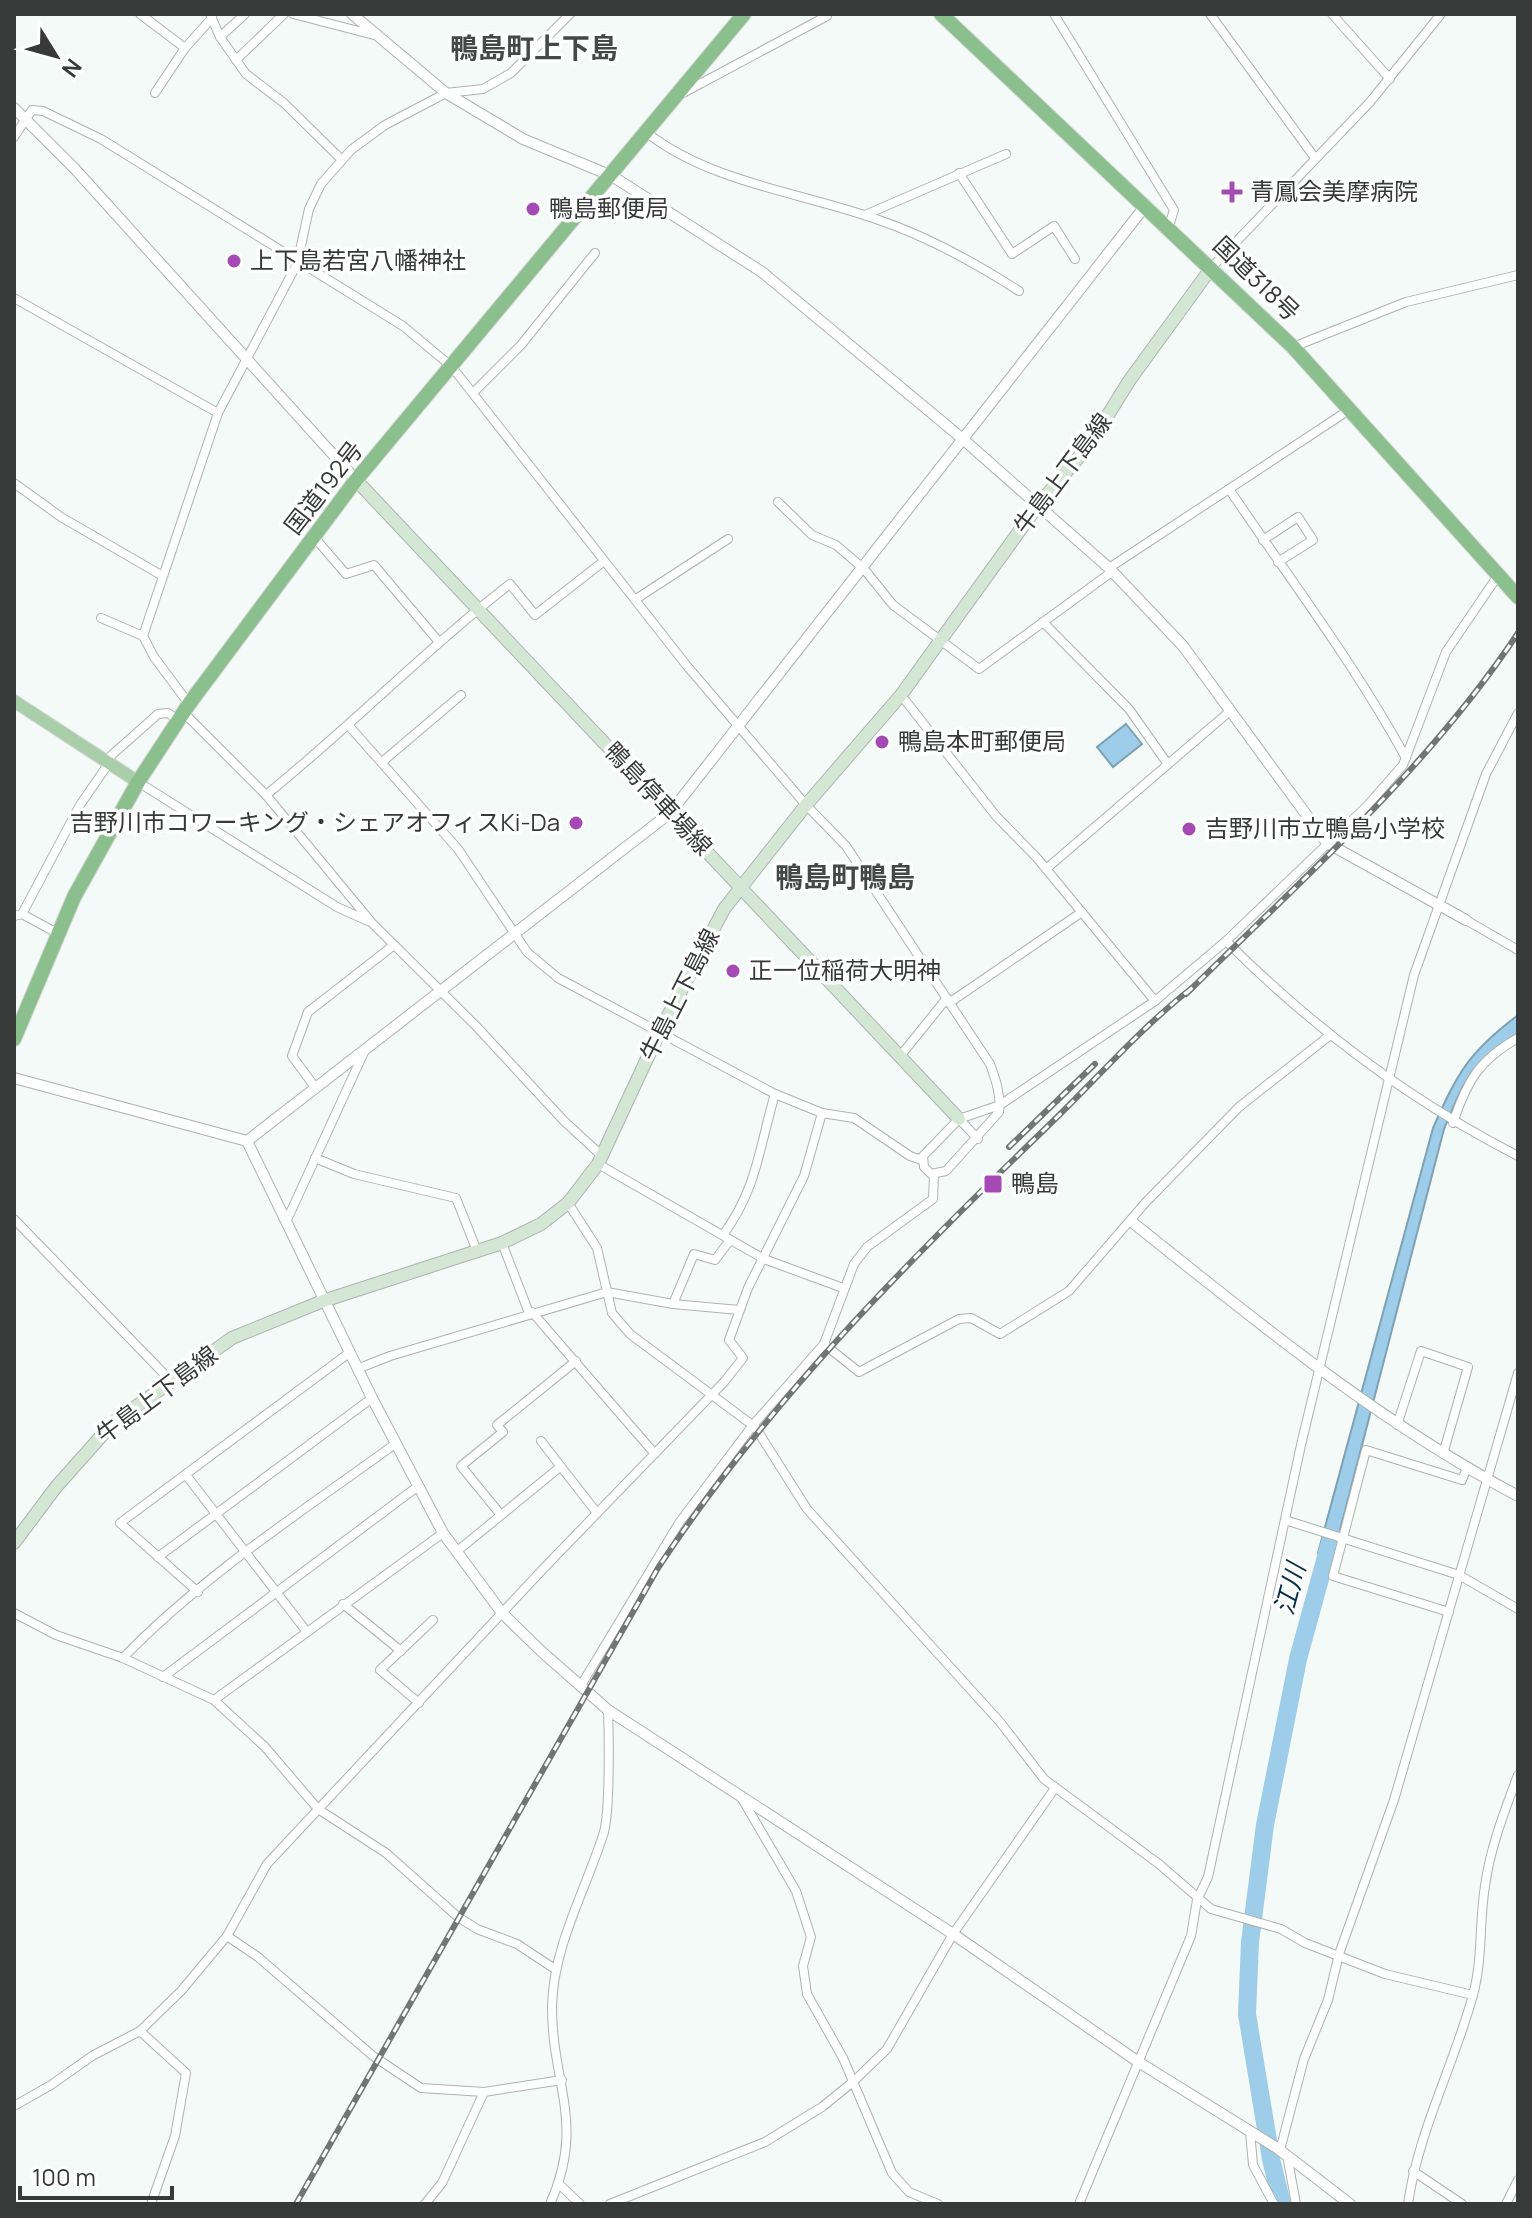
<svg xmlns="http://www.w3.org/2000/svg" width="1532" height="2218" viewBox="0 0 1532 2218" font-family="Manrope,'Noto Sans JP',sans-serif">
  <rect width="100%" height="100%" fill="#f3faf7"/>
  <g fill="#9dcde8" stroke="#7ea1b4" stroke-width="2">
    <polygon points="1126,724 1142,744 1113,767 1097,747"/>
    <path d="M1518 1015V1033C1470 1064 1466 1077 1444 1129L1332 1561 1318 1553 1433 1128C1458 1072 1468 1053 1518 1015Z"/>
  </g>
  <g fill="none" stroke-linecap="round" stroke-linejoin="round">
    <polyline stroke="#9dcde8" stroke-width="18" points="1282,2204 1271,2159 1247,2014 1250,1942 1265,1825 1298,1659 1332,1535"/>
    <defs>
      <g id="minor">
        <polyline points="140,14 185,48"/>
        <polyline points="210,14 220,37 246,74 284,103 341,159"/>
        <polyline points="293,14 374,35"/>
        <polyline points="1054,14 1174,210 1169,226"/>
        <polyline points="1210,14 1315,158"/>
        <polyline points="1332,14 1390,79"/>
        <polyline points="220,37 245,14"/>
        <polyline points="236,60 284,14"/>
        <polyline points="155,93 185,48 212,18"/>
        <polyline points="683,93 827,16"/>
        <path d="M647 133C712 183 800 192 876 219 927 236 974 262 1019 291"/>
        <path d="M14 137 32 110 43 111 101 139 403 326 452 367 687 666 806 805 846 846 990 1064C996 1080 1001 1095 999 1112L946 1171 931 1174 924 1167 923 1156 959 1119 1000 1105 1155 1001 1226 941 1367 806 1403 765 1446 652 1497 577"/>
        <polyline points="959,173 1012,254 1054,226 1075,259"/>
        <polyline points="865,215 1006,154"/>
        <polyline points="1212,267 1370,102 1441,14"/>
        <polyline points="14,298 218,413"/>
        <polyline points="1293,347 1406,302 1518,275"/>
        <polyline points="473,393 521,345 595,253"/>
        <polyline points="14,483 61,517 161,575"/>
        <path d="M1229 489C1289 578 1354 663 1406 758"/>
        <polyline points="778,502 812,535 836,545 864,569 893,605 979,669 1113,571"/>
        <polyline points="314,537 346,574 374,565 439,642"/>
        <polyline points="1263,540 1298,517 1313,540 1278,562"/>
        <polyline points="1109,568 1349,410"/>
        <polyline points="636,599 728,539"/>
        <polyline points="101,618 143,636"/>
        <polyline points="1043,622 1129,709 1167,763"/>
        <polyline points="901,695 996,816 1037,858 1155,1001"/>
        <polyline points="189,704 154,657 143,636 218,413 297,264 309,209 321,184 351,150 385,125 446,93 483,89 511,73 570,14"/>
        <polyline points="183,712 266,795 372,923 476,1026 564,1121 602,1156"/>
        <polyline points="349,726 458,849 527,952 558,978 775,1094 822,1113 854,1118 910,1156 922,1160"/>
        <polyline points="105,761 158,714 168,713 178,720"/>
        <polyline points="382,762 461,695"/>
        <polyline points="138,782 337,907 368,921"/>
        <path d="M266 795C350 727 425 650 510 584L535 615 604 561"/>
        <polyline points="1046,869 1230,711"/>
        <polyline points="22,914 80,805 109,763"/>
        <polyline points="14,916 22,914 57,933"/>
        <polyline points="1466,920 1518,950"/>
        <path d="M1226 941C1312 1027 1409 1100 1518 1156"/>
        <polyline points="949,1003 1082,912"/>
        <polyline points="901,1055 947,998"/>
        <polyline points="315,1087 292,1056 308,1012 394,945"/>
        <polyline points="959,1119 978,1139"/>
        <path d="M1453 1123C1467 1081 1479 1060 1518 1038"/>
        <polyline points="315,1158 354,1174 456,1198 477,1251"/>
        <polyline points="598,1164 764,1259 843,1288"/>
        <polyline points="934,1175 933,1199 867,1247 854,1264 824,1344 859,1372 959,1319 971,1318 1000,1334 1069,1291 1146,1202 1239,1107 1329,1036"/>
        <polyline points="568,1203 597,1248 612,1313 630,1334 755,1427 807,1509 1000,1722 1044,1779 1159,1864 1211,1909 1281,1929 1305,1943 1385,1974 1473,1995"/>
        <polyline points="14,1219 171,1381"/>
        <polyline points="286,1222 365,1050"/>
        <path d="M723 1235C757 1189 759 1148 775 1094"/>
        <polyline points="502,1243 529,1313"/>
        <polyline points="673,1304 694,1254 715,1260 730,1240"/>
        <polyline points="532,1312 655,1454"/>
        <polyline points="357,1369 390,1356 607,1292 673,1304 739,1310"/>
        <polyline points="1397,1425 1421,1351 1468,1367 1443,1454"/>
        <polyline points="541,1441 597,1513"/>
        <polyline points="186,1475 307,1632"/>
        <polyline points="501,1515 461,1466 503,1432 497,1425 576,1361"/>
        <polyline points="1285,1520 1459,1575 1518,1609"/>
        <polyline points="456,1552 560,1467"/>
        <polyline points="158,1557 372,1398"/>
        <polyline points="198,1592 120,1523 349,1353"/>
        <polyline points="343,1604 401,1651"/>
        <polyline points="1449,1612 1333,1576 1366,1450 1462,1480 1467,1468"/>
        <polyline points="14,1613 56,1635 123,1658 214,1700 265,1747 318,1809 386,1853 458,1917 477,1929 517,1944 555,1969"/>
        <path d="M123 1658C202 1576 303 1511 395 1444"/>
        <polyline points="163,1677 417,1487"/>
        <polyline points="580,1687 679,1523 753,1425 824,1344"/>
        <polyline points="214,1700 443,1533"/>
        <polyline points="419,1703 380,1670 433,1620"/>
        <polyline points="741,1797 796,1891 811,1937 803,1966 807,1994 843,2058 892,2173 909,2192 938,2204"/>
        <polyline points="227,1936 258,1957 373,2056 421,2088 484,2092 562,2080"/>
        <polyline points="140,2031 186,2073 175,2136 151,2204"/>
        <polyline points="14,2106 51,2085 92,2056 140,2031 181,1991 227,1936 267,1864 544,1568 724,1382 743,1358 729,1340 748,1288 804,1176 822,1113"/>
        <polyline points="1250,2131 1253,2165 1274,2204"/>
        <polyline points="1280,2150 1304,2059 1328,2000 1339,1954 1394,1800 1518,1373"/>
        <polyline points="1287,2155 1296,2204"/>
        <polyline points="1413,2171 1462,2204"/>
        <polyline points="559,2184 580,2204"/>
        <polyline points="425,2204 442,2183 484,2092"/>
        <path d="M550 2204C586 2124 552 2085 552 2007 553 1946 586 1890 604 1832 610 1810 609 1736 608 1710"/>
        <polyline points="610,2204 765,2142 822,2107 854,2081 887,2049 953,1934 1055,1788"/>
        <polyline points="1079,2204 1191,1936 1197,1900 1208,1877 1301,1445 1414,975 1486,774 1518,713"/>
        <path d="M1408 2204C1418 2132 1454 2065 1473 1995 1483 1958 1479 1922 1485 1886 1490 1848 1505 1810 1518 1775"/>
        <polyline points="1506,2204 1518,2180"/>
      </g>
      <g id="tertiary">
        <polyline points="352,14 446,93 523,139 612,176 762,272 964,440 1109,568 1183,646 1327,843 1466,920"/>
        <polyline points="14,108 75,169 356,480"/>
        <polyline points="14,1078 247,1141 372,1398 443,1533 502,1613 541,1651 608,1710 953,1934 1137,2061 1277,2148 1350,2204"/>
        <polyline points="247,1141 670,813 1146,205"/>
        <path d="M1132 1222C1256 1321 1377 1421 1518 1496"/>
      </g>
      <g id="secondary">
        <polyline points="356,480 959,1119"/>
        <polyline points="14,1543 56,1487 113,1423 232,1338 323,1301 502,1243 541,1224 568,1203 598,1164 659,1033 724,909 806,805 901,695 1039,504 1090,444 1129,381 1212,267"/>
      </g>
      <polyline id="primary" points="14,701 138,782"/>
      <g id="trunk">
        <polyline points="941,14 1293,347 1518,597"/>
        <polyline points="14,1039 74,897 138,782 189,704 356,480 744,14"/>
      </g>
    </defs>
    <use href="#minor" stroke="#adb3b1" stroke-width="10"/>
    <use href="#tertiary" stroke="#adb3b1" stroke-width="12"/>
    <use href="#secondary" stroke="#adb3b1" stroke-width="14"/>
    <use href="#primary" stroke="#d3d4d3" stroke-width="14"/>
    <use href="#trunk" stroke="#d3d4d3" stroke-width="16"/>
    <use href="#minor" stroke="#fff" stroke-width="8"/>
    <use href="#tertiary" stroke="#fff" stroke-width="10"/>
    <use href="#secondary" stroke="#d4e7d5" stroke-width="12"/>
    <use href="#primary" stroke="#a9cfaa" stroke-width="12"/>
    <use href="#trunk" stroke="#8cbf8e" stroke-width="14"/>
    <defs>
      <g id="rail">
        <path d="M1186 994C1302 879 1427 770 1518 633"/>
        <polyline points="1009,1147 1095,1064"/>
        <path d="M296 2204 658 1568C766 1404 906 1263 1047 1127 1095 1081 1139 1029 1192 988"/>
      </g>
    </defs>
    <use href="#rail" stroke="#717574" stroke-width="6"/>
    <use href="#rail" stroke="#fff" stroke-width="3" stroke-dasharray="9" stroke-linecap="butt"/>
  </g>
  <g fill="#a549b4" stroke="#fff" stroke-width="3">
    <path d="M1228 180h8v8h8v8h-8v8h-8v-8h-8v-8h8z"/>
    <circle cx="533" cy="209" r="8"/>
    <circle cx="234" cy="261" r="8"/>
    <circle cx="882" cy="742" r="8"/>
    <circle cx="576" cy="823" r="8"/>
    <circle cx="1189" cy="829" r="8"/>
    <circle cx="733" cy="971" r="8"/>
    <rect x="983" y="1174" width="20" height="20" rx="4"/>
  </g>
  <g text-anchor="middle" stroke-width="7" stroke-linejoin="round" paint-order="stroke">
    <g font-size="24" fill="#373a39" stroke="#fff" text-anchor="start">
      <text x="1250" y="200">青鳳会美摩病院</text>
      <text x="549" y="217">鴨島郵便局</text>
      <text x="250" y="269">上下島若宮八幡神社</text>
      <text x="898" y="750">鴨島本町郵便局</text>
      <text x="560" y="831" text-anchor="end">吉野川市コワーキング・シェアオフィスKi-Da</text>
      <text x="1205" y="837">吉野川市立鴨島小学校</text>
      <text x="749" y="979">正一位稲荷大明神</text>
      <text x="1011" y="1192">鴨島</text>
    </g>
    <g font-size="24" fill="#373a39" stroke="#fff">
      <text transform="translate(1256 279) rotate(44)" y="8">国道318号</text>
      <text transform="translate(1063 474) rotate(-53)" y="8">牛島上下島線</text>
      <text transform="translate(324 488) rotate(-52)" y="8">国道192号</text>
      <text transform="translate(658 799) rotate(47)" y="8">鴨島停車場線</text>
      <text transform="translate(680 995) rotate(-63)" y="8">牛島上下島線</text>
      <text transform="translate(157 1395) rotate(-37)" y="8">牛島上下島線</text>
    </g>
    <g font-size="26" font-style="italic" fill="#042e41" stroke="#fff">
      <text transform="translate(1290 1589) rotate(-75)" y="9">江川</text>
    </g>
    <g font-size="28" font-weight="bold" fill="#444947" stroke="#fff">
      <text x="534" y="58">鴨島町上下島</text>
      <text x="845" y="887">鴨島町鴨島</text>
    </g>
  </g>
  <rect width="1532" height="2218" fill="none" stroke="#373a39" stroke-width="32"/>
  <g transform="translate(56 56) rotate(127)" stroke="#ffffff" stroke-width="6" paint-order="stroke">
  <path d="M0-6L14 30L0 20L-14 30Z" fill="#373a39"/>
  <text y="-12" font-size="22" font-weight="bold" text-anchor="middle" fill="#373a39">N</text>
  </g>
  <path d="M20 2186v12h152v-12" fill="none" stroke="#373a39" stroke-width="4"/>
  <text x="32" y="2186" font-size="24" fill="#373a39" stroke="#ffffff" stroke-width="6" paint-order="stroke">100 m</text>
</svg>
